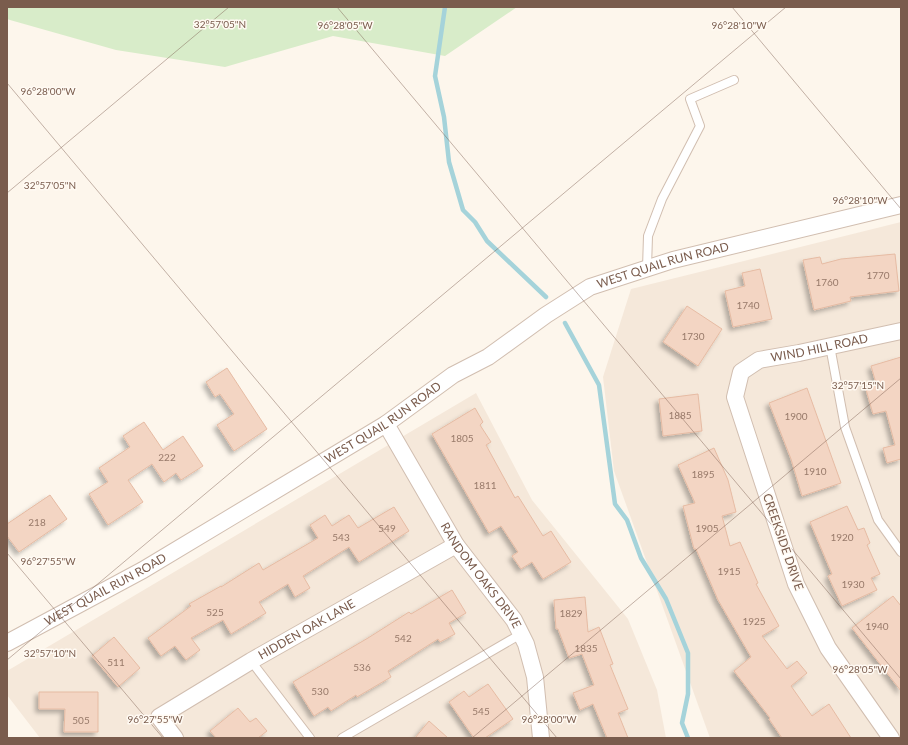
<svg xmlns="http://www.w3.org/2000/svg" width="908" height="745" viewBox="0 0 908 745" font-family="Lato,sans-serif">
  <defs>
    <filter id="shadow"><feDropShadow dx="-3.5" dy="3.5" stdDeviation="2" flood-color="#0004"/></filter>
  </defs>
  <rect width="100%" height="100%" fill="#fdf6ec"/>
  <g fill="#f5e8da">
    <polygon points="901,222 901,738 710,738 614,471 603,377 631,289"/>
    <polygon points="476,393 532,500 628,619 657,690 666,738 40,738 7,695 7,671"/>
  </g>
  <polygon fill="#d8ecc9" points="7,7 517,7 445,56 333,36 225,67 116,50 10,20 7,19"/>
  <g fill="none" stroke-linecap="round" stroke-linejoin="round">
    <g stroke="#a5d3da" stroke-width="4.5">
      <polyline points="445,7 435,76 444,117 449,162 463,210 475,222 487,241 546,297"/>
      <polyline points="565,323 599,385 615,504 627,520 641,558 666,599 688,653 688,694 682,723 688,738"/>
    </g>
  </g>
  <g fill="#f3d5c3" stroke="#e6bba3" filter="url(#shadow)">
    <polygon points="895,254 899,291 850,297 851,301 814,310 803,260 820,257 822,264 841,259"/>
    <polygon points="760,269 772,319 733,327 725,291 745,286 742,273"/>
    <polygon points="687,306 722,329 698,366 663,342"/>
    <polygon points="901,357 901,459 887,463 883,448 895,445 886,411 873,414 865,386 876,383 871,366"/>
    <polygon points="227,368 267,429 234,451 217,425 234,414 220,394 215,397 206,382"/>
    <polygon points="807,388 841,483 802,496 791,459 769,403"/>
    <polygon points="698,394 702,431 663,436 659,399"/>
    <polygon points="475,408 483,422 480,425 491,442 486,445 515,498 518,496 543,536 551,531 571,562 543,579 532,562 521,569 512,556 518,552 501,526 489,533 432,434"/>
    <polygon points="144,422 163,450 183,436 203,466 181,480 176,473 164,482 152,464 128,480 143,502 108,525 89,494 108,482 99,468 130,447 123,436"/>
    <polygon points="714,448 728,480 736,512 722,516 730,546 740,542 758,583 756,584 779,626 762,636 787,669 797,661 807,673 791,686 812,716 829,704 851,738 782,738 769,719 770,718 734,671 751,657 718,600 696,549 694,549 683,506 695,503 678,465"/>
    <polygon points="50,495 67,519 19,552 7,536 7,524"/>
    <polygon points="847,506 858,530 864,528 870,543 867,545 880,574 871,578 877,590 842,606 828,576 832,574 810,522"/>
    <polygon points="394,507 409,531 359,562 349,547 303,576 310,588 295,597 288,584 259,602 266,613 231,634 223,620 191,638 200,650 186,660 175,646 161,656 148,638 191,606 189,604 221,586 221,587 259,563 263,570 318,538 310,525 325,515 332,526 349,515 358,528"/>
    <polygon points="452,590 466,613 449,623 455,634 440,642 438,639 388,671 391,677 357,697 356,695 331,711 328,707 314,716 293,682 368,638 409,612 411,614"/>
    <polygon points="893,596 901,606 901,691 852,628"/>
    <polygon points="585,597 588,632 599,627 613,664 610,665 628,709 618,713 628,738 607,738 593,704 580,710 573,693 594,685 582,654 569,658 558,629 556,629 554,600"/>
    <polygon points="114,637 140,668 118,687 92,656"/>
    <polygon points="488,684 513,719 485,738 474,738 449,702 464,691 469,697"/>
    <polygon points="39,692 98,692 98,732 64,732 65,709 39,709"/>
    <polygon points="238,708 250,722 256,718 267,731 258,738 216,738 210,731"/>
    <polygon points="429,721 448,738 415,738"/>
  </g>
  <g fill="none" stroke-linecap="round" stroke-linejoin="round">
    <defs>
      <g id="lane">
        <polyline points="647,268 648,236 662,199 700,126 690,99 734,80"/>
        <polyline points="830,346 845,427 878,520 901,552"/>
        <polyline points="251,661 310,738"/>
        <polyline points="342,738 521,634"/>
      </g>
      <g id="street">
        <path id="s1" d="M386 424 456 545 514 620 526 644 535 677 541 738"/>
        <path id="s2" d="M7 643 143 570 386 424 453 375 488 357 546 315 590 287 673 260 901 205"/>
        <path id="s3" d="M175 738 159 717 251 661 456 545"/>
        <path id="s4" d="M891 738 828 648 796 584 735 397 741 372 759 360 799 353 901 331"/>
      </g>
    </defs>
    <use href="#lane" stroke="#d1beb0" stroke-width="10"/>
    <use href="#street" stroke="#d1beb0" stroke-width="18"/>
    <use href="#lane" stroke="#fff" stroke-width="8"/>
    <use href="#street" stroke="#fff" stroke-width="16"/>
  </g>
  <path fill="none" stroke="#7a5c4d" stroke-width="1" stroke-opacity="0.45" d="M337 7 901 679M732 7 901 209M7 83 557 738M7 193 229 7M7 553 163 738M7 660 786 7M472 738 901 378"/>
  <g text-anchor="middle" stroke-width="3" stroke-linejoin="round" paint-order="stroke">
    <g font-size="10" fill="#987a6a">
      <text x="878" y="279">1770</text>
      <text x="827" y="286">1760</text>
      <text x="748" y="309">1740</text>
      <text x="693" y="340">1730</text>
      <text x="680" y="419">1885</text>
      <text x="796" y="420">1900</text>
      <text x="462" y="442">1805</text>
      <text x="167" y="461">222</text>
      <text x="815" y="475">1910</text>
      <text x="703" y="478">1895</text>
      <text x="485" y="489">1811</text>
      <text x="37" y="526">218</text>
      <text x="387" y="532">549</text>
      <text x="707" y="532">1905</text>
      <text x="341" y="541">543</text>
      <text x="842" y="541">1920</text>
      <text x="729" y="575">1915</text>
      <text x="853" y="588">1930</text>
      <text x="215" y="616">525</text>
      <text x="571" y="617">1829</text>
      <text x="754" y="625">1925</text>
      <text x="877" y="630">1940</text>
      <text x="403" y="642">542</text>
      <text x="586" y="652">1835</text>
      <text x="116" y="666">511</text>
      <text x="362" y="671">536</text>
      <text x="320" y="695">530</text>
      <text x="481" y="715">545</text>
      <text x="81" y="724">505</text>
    </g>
    <g font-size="12" fill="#7a5c4d" stroke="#fffaf3">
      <text dy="4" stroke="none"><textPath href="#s2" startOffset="760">WEST QUAIL RUN ROAD</textPath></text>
      <text dy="4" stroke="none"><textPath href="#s4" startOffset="487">WIND HILL ROAD</textPath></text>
      <text dy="4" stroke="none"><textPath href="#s2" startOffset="436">WEST QUAIL RUN ROAD</textPath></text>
      <text transform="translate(783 542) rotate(71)" y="4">CREEKSIDE DRIVE</text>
      <text dy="4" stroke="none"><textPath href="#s1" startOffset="179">RANDOM OAKS DRIVE</textPath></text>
      <text dy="4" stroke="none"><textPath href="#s2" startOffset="112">WEST QUAIL RUN ROAD</textPath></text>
      <text dy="4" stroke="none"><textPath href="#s3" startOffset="198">HIDDEN OAK LANE</textPath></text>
    </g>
  </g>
  <g font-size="10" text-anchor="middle" fill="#7a5c4d" stroke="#fffaf3" stroke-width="3" stroke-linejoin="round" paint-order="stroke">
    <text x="220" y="28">32°57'05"N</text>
    <text x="739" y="29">96°28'10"W</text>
    <text x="345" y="29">96°28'05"W</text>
    <text x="48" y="95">96°28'00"W</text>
    <text x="50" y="189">32°57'05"N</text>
    <text x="860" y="204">96°28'10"W</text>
    <text x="858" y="389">32°57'15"N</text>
    <text x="48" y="565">96°27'55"W</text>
    <text x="50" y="657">32°57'10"N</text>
    <text x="860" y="673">96°28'05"W</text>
    <text x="155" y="723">96°27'55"W</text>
    <text x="549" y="723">96°28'00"W</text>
  </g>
  <rect width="908" height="745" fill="none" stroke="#7a5c4d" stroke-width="16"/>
</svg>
